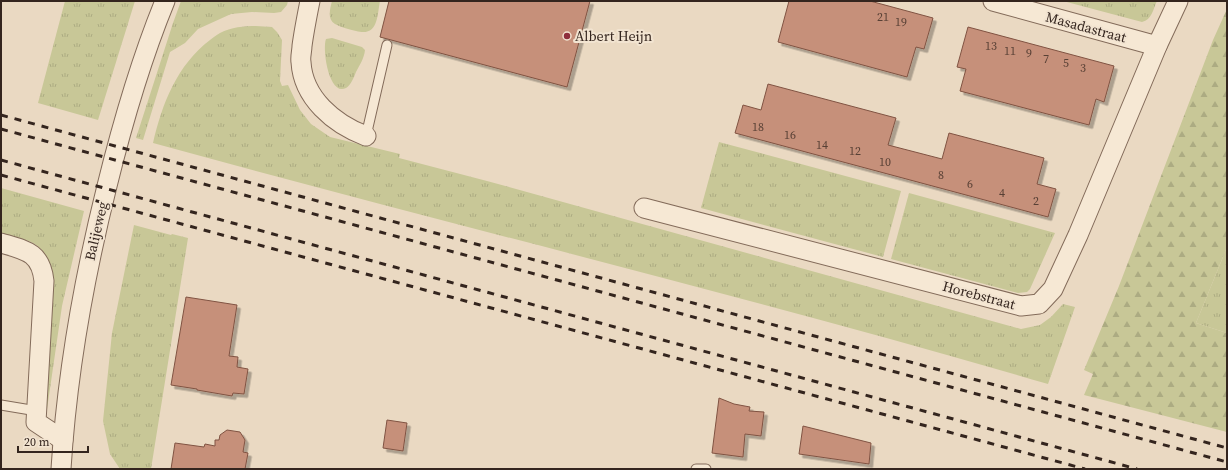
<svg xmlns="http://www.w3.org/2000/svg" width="1228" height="470" viewBox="0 0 1228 470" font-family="'Source Serif 4',serif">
  <defs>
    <pattern id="grass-tufts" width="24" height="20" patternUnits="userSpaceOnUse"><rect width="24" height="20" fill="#c8c797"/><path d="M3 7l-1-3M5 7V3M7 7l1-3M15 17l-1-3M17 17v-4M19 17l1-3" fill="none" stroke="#acab82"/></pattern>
    <pattern id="forest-firs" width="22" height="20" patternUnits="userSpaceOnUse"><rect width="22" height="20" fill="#c8c797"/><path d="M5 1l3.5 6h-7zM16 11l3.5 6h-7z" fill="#acab82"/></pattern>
    <filter id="shadow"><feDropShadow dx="3.5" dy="3.5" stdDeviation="0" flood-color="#0004"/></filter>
  </defs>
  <rect width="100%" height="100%" fill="#ead9c2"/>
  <g fill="url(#grass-tufts)">
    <polygon points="65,1 135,1 98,120 38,103"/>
    <polygon points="181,1 288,1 287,5 281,12 274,13 252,12 231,14 198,29 185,43 170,52 143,140 136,138 173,23"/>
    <path d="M332 1H380C377 17 378 37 356 31 349 29 342 28 335 24 327 19 330 9 332 1Z"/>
    <path d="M1063 1H1157C1153 9 1152 20 1142 22Z"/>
    <path d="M256 26 272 27 277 32 282 40 280 81 282 86 288 85 300 110 311 124 330 137 400 154 399 158 487 181 1021 329 1040 325 1051 317 1063 304 1075 307 1048 384C751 297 451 225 153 143 162 104 177 65 210 40 213 38 216 35 220 33 231 27 244 26 256 26Z"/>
    <path d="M332 38 362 47 365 50C364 59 360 64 356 72 354 77 351 85 346 88 329 97 322 49 326 39Z"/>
    <polygon points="719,142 901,191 883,257 701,208"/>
    <path d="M1 188 84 211 62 306 45 423 49 264C40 238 25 241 1 234Z"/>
    <polygon points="909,193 1055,233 1030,289 1027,292 1018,293 891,259"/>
    <polygon points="134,225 171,235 172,234 188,238 151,469 120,469 110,454 103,421 112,333"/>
    <polygon points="1227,247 1227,333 1196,323"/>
  </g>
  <polygon fill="url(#forest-firs)" points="1227,9 1227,247 1196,323 1227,333 1227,432 1084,395 1093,374 1084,370 1119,286 1213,40"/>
  <g fill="#c6907a" stroke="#805342" filter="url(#shadow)">
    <polygon points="389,1 590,1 567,87 380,37"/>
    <polygon points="789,1 870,1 933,18 924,49 916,47 907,77 778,42"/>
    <polygon points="968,27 1114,66 1104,102 1096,99 1089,125 960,91 966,69 957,67"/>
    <polygon points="768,84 896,118 888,145 942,159 949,133 1044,158 1037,184 1056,189 1048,217 735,133 743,105 761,110"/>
    <polygon points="186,297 237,305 229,356 238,357 237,367 248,369 244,394 233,393 232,396 197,390 197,389 171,385"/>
    <polygon points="719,398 734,404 750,407 749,411 764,412 761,436 745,434 743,457 712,453"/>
    <polygon points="387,420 407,423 403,451 383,448"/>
    <polygon points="803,426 871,443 869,464 799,454"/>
    <polygon points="227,430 240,432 245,440 243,452 248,453 245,469 171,469 175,443 204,447 205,444 215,446 215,440 219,440 220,435"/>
  </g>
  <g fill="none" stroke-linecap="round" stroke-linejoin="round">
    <defs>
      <g id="lane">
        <polyline points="366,136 387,45"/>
        <polyline points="1,405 37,411"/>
        <polyline points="696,469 706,469"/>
      </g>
      <g id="street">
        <path d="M310 1C307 16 304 31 302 46 302 51 300 57 301 62 303 98 334 124 366 136"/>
        <polyline points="993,1 1157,46"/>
        <polyline points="644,208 1021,306 1039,304 1053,289 1078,235 1157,46 1178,1"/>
        <path d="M1 243C25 250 41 252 44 281L36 422 63 440"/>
        <path d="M61 469C67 373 84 278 107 186 123 121 140 62 165 1"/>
      </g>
    </defs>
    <use href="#lane" stroke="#836b5a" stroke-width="11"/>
    <use href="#street" stroke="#836b5a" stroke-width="21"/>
    <use href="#lane" stroke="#f6e8d4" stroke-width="9"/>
    <use href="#street" stroke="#f6e8d4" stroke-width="19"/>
    <g stroke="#34251e" stroke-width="3" stroke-dasharray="7 7" stroke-linecap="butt">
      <polyline points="1,115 1227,448"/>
      <polyline points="1,129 1227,462"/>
      <polyline points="1,160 1137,469"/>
      <polyline points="1,175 1085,469"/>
    </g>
  </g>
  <circle fill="#8e2f3c" stroke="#f2e4d1" stroke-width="1.5" cx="567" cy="36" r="4"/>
  <g text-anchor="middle" stroke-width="4" stroke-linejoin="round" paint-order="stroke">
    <g font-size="12" fill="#584035">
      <text x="883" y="21">21</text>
      <text x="901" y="26">19</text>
      <text x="991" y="50">13</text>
      <text x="1010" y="55">11</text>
      <text x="1029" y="57">9</text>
      <text x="1046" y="63">7</text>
      <text x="1066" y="67">5</text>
      <text x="1083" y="72">3</text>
      <text x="758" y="131">18</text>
      <text x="790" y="139">16</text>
      <text x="822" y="149">14</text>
      <text x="855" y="155">12</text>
      <text x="885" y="166">10</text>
      <text x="941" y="179">8</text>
      <text x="970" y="188">6</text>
      <text x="1002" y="197">4</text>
      <text x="1036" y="205">2</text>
    </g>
    <g font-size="14" fill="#34251e" stroke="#f2e4d1">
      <text transform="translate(1086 27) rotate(15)" y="5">Masadastraat</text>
      <text transform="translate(96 231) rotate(-77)" y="5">Balijeweg</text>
      <text transform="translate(979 295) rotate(15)" y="5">Horebstraat</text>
    </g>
    <g font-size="14" fill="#34251e" stroke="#f2e4d1" text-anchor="start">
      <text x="575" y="41">Albert Heijn</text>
    </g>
  </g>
  <rect width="1228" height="470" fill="none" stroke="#34251e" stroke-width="4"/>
  <path d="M18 446v6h70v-6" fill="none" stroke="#34251e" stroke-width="2"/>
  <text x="24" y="446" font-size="12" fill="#34251e" stroke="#f2e4d1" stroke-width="3" paint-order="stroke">20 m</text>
</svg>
